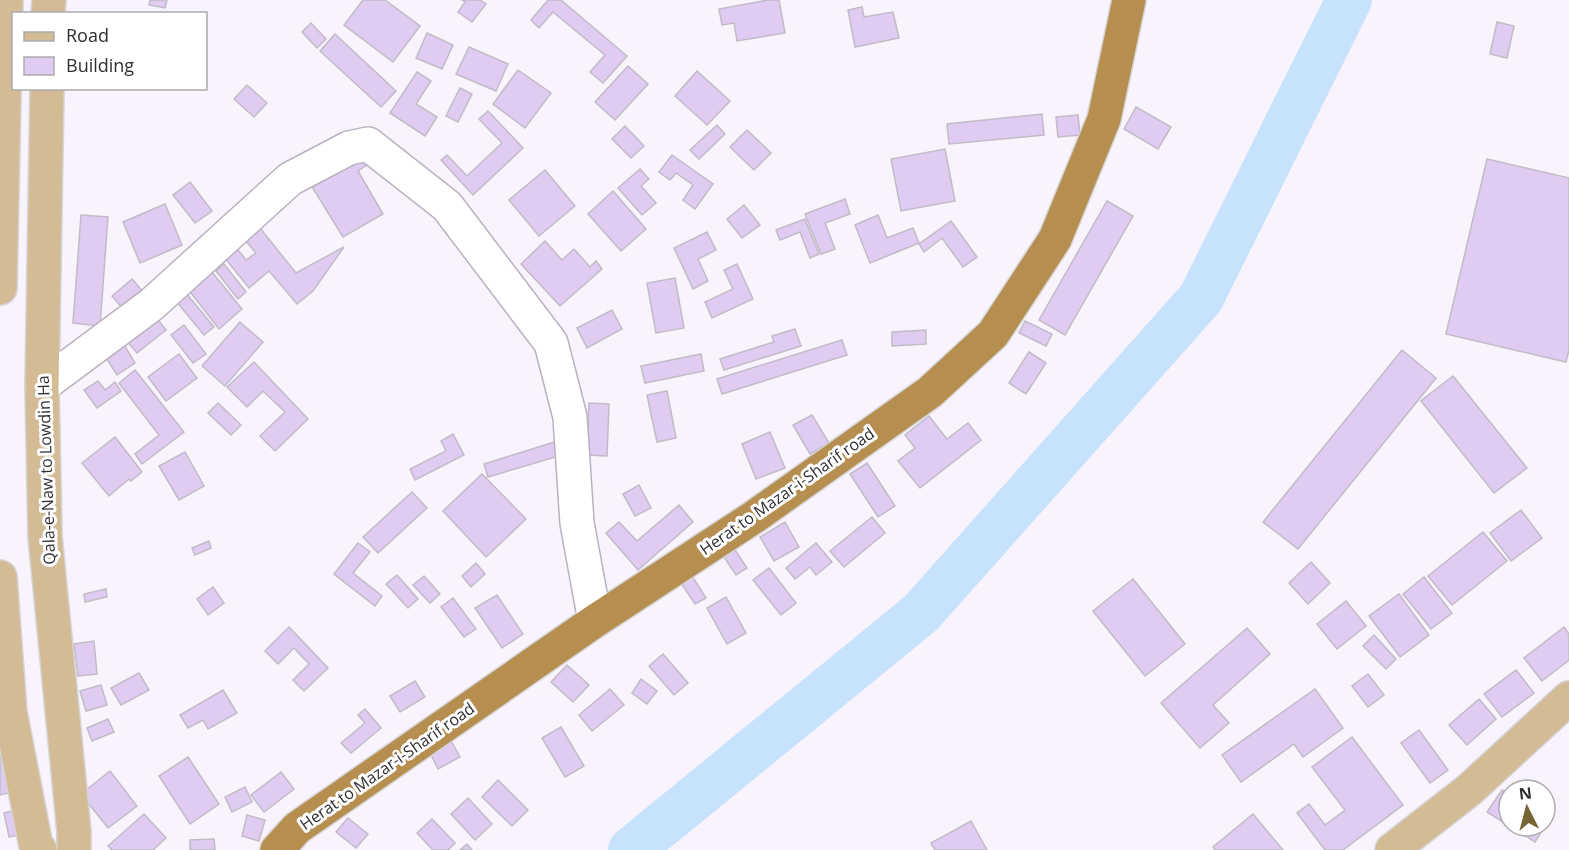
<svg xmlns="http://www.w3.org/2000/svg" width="1569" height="850" viewBox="0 0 1569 850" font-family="'Open Sans',sans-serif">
  <rect width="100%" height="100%" fill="#f9f3fe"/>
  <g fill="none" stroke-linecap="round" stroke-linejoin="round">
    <polyline stroke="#c7e2fc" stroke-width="46" points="631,850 921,613 1201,298 1349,0"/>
  </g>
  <g fill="#e0ccf3" stroke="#c1bbc8" stroke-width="1.5">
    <polygon points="150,0 167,0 165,8 149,5"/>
    <polygon points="363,0 385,0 420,26 393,62 344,25"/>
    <polygon points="462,0 480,0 486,4 472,22 458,12 465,2"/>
    <polygon points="548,0 561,0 627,56 603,83 590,72 605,55 553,12 539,28 531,20"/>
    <polygon points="768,0 779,0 785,33 737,41 734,23 722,25 719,9"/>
    <polygon points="862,7 864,17 893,12 899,38 855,47 848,10"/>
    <polygon points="1497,22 1514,26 1507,58 1490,54"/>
    <polygon points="311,23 326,39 317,48 302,32"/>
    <polygon points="427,33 453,45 442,69 416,58"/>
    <polygon points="335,34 396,91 381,107 320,51"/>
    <polygon points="469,47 508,64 496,91 456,74"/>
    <polygon points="628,66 648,84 615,120 595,102"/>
    <polygon points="518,70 551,93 525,128 493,104"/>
    <polygon points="697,71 730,101 707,125 675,96"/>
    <polygon points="417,72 431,81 416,104 437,117 425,136 390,113"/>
    <polygon points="247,85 267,103 254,117 234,99"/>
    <polygon points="460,88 472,94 458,122 446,116"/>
    <polygon points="1136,107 1171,127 1158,149 1124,129"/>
    <polygon points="488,111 523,148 473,195 441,160 447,155 467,176 502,143 479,119"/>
    <polygon points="1042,114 1044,135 949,144 947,124"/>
    <polygon points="1078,115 1080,135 1058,137 1056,117"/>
    <polygon points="717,125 725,134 699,159 690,150"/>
    <polygon points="625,126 644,146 631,158 612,139"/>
    <polygon points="747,130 771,153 754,170 730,147"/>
    <polygon points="945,149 955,201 901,211 891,159"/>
    <polygon points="362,150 370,163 358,171 383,214 343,237 309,182"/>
    <polygon points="672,155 713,184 695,209 683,200 693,185 676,173 670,180 659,172"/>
    <polygon points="1487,159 1569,178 1569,350 1566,362 1446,334"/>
    <polygon points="640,169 649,179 641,186 656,203 642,215 618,188"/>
    <polygon points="545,170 575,206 539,236 509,200"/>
    <polygon points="190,182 212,211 195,223 173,195"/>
    <polygon points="613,191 646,229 621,251 588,214"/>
    <polygon points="845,199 850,214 825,223 835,249 821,254 805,214"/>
    <polygon points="1107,201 1133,216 1065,335 1039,320"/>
    <polygon points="165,204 182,245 140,263 123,222"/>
    <polygon points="744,205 760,225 742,238 727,219"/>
    <polygon points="81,215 108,217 100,326 73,323"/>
    <polygon points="878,215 887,238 913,228 919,243 870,263 855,225"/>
    <polygon points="805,219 819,254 810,258 800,232 780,240 776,230"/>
    <polygon points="951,221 977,257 963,267 942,238 924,252 919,244"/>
    <polygon points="256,223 296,273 344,247 313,291 297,304 269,271 249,288 220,252 232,242 246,260 256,253 241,235"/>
    <polygon points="707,232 716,250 698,259 708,281 693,289 674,248"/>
    <polygon points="545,241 562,260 574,249 590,267 596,261 602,269 560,306 521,264"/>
    <polygon points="224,264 246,292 238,299 216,271"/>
    <polygon points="737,264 753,299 712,318 705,302 733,289 724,270"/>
    <polygon points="207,266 242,309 219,329 184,284"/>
    <polygon points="675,278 684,328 656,333 647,283"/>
    <polygon points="132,279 144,293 124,310 112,296"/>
    <polygon points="181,287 214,327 204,335 176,301"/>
    <polygon points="612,310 622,329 587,348 577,328"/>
    <polygon points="151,311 166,330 137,353 121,334"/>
    <polygon points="1025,321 1052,334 1046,346 1019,333"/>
    <polygon points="240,322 263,342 225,386 202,366"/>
    <polygon points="184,325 206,354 193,363 171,335"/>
    <polygon points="795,329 801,346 724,370 720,359 774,342 772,336"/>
    <polygon points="926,330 926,344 892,346 892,332"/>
    <polygon points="120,338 135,363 117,375 101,350"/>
    <polygon points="842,340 847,355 722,394 717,379"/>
    <polygon points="1402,350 1436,378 1298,549 1263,522"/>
    <polygon points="1029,352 1046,363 1026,394 1009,383"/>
    <polygon points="179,354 197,378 166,401 148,377"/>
    <polygon points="701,354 704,371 645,383 641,366"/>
    <polygon points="254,362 308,419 275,451 260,436 285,412 263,391 247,407 227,387"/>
    <polygon points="135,370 184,432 142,464 135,454 159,435 119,383"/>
    <polygon points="1453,376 1527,468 1494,493 1421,401"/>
    <polygon points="98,381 105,390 115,382 121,391 97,408 84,390"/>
    <polygon points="667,391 676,438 657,442 647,395"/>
    <polygon points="218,403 241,425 231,435 208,413"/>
    <polygon points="589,403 609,404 607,456 587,455"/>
    <polygon points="812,415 829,443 810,454 793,425"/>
    <polygon points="929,416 947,439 968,423 981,440 920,488 898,461 915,448 905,435"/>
    <polygon points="770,432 785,468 756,479 742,444"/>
    <polygon points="453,434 464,455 415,480 410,469 446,451 441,441"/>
    <polygon points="115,437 142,472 131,481 129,479 109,496 82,463"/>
    <polygon points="564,439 569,453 488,477 484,464"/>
    <polygon points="185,452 204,486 179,500 159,466"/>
    <polygon points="867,463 895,506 878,517 850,474"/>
    <polygon points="482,474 526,519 486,557 443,511"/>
    <polygon points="639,485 651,508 635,516 623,494"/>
    <polygon points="412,492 427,508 378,553 363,537"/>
    <polygon points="679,505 693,522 638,570 606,533 619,522 637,541"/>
    <polygon points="1521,510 1542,538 1511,561 1490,533"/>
    <polygon points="872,517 885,533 844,567 830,551"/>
    <polygon points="785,522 799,547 774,561 760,537"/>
    <polygon points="1483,532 1507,561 1452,605 1428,576"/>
    <polygon points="209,541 211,548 195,555 192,548"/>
    <polygon points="358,543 370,552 353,573 382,596 375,606 334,574"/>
    <polygon points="816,543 832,562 816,575 810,567 795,579 786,568"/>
    <polygon points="735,550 747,568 736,575 724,557"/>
    <polygon points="1311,562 1330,583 1308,604 1289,583"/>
    <polygon points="476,563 485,574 471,587 462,576"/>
    <polygon points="769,568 796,603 781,615 753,580"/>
    <polygon points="397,575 418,599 408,608 386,584"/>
    <polygon points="424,576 440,594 430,603 413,585"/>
    <polygon points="692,576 706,598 695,604 681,583"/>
    <polygon points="1424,577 1452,613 1431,629 1403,594"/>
    <polygon points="1133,579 1185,644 1145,676 1093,611"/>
    <polygon points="213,587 224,603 208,615 197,599"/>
    <polygon points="106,589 107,597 85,602 84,594"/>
    <polygon points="1399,594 1429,635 1400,657 1369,616"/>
    <polygon points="497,595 523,634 502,648 475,608"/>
    <polygon points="726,597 746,633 727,644 707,608"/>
    <polygon points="453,598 476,629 464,637 441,607"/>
    <polygon points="1346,601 1366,626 1337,649 1317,624"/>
    <polygon points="289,627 328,668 304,691 293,680 309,664 294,648 278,664 265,651"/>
    <polygon points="1564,627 1569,634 1569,660 1542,681 1524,658"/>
    <polygon points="1247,628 1270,654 1213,705 1229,723 1200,748 1161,703"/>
    <polygon points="1374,635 1396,659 1386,669 1363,646"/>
    <polygon points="94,641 97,674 78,676 74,644"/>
    <polygon points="663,654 688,683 674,695 649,666"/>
    <polygon points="567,665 589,685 573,702 551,682"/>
    <polygon points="1516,670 1534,693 1502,717 1484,694"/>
    <polygon points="139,673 149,690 121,705 111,688"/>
    <polygon points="1368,674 1384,695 1368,707 1352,686"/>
    <polygon points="641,679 657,691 647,704 632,693"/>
    <polygon points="415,681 425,697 400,712 390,696"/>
    <polygon points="101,685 107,705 86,711 80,691"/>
    <polygon points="610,689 624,705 592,731 579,715"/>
    <polygon points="1315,689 1343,728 1303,757 1294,744 1241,782 1222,755"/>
    <polygon points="223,690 237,713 208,729 203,720 188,728 180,715"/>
    <polygon points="1479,699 1496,719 1467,745 1449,725"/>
    <polygon points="365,709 381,728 351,753 341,743 365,723 358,715"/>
    <polygon points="108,719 114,732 92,741 87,728"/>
    <polygon points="561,727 584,766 565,777 542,738"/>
    <polygon points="1419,730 1448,770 1430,783 1401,743"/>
    <polygon points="1352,737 1403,805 1343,850 1325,850 1297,813 1309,804 1325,825 1345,810 1312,767"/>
    <polygon points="450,739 460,757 438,769 429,751"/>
    <polygon points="4,749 13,792 0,795 0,750"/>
    <polygon points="188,757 219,804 190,824 159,776"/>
    <polygon points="110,771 137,806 108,828 81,794"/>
    <polygon points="281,772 294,789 264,812 251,795"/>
    <polygon points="498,780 528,810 512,826 482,797"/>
    <polygon points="245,787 252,802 232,812 225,797"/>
    <polygon points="1502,790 1509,794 1509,826 1487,812"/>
    <polygon points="468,798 492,824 475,840 451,814"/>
    <polygon points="16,810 21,835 9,837 4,813"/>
    <polygon points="144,814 166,838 153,850 112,850 108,846"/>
    <polygon points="1253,814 1283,850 1215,850 1213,847"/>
    <polygon points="247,815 265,820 259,841 242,836"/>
    <polygon points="348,818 368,834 356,848 336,832"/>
    <polygon points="432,819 455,843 448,850 433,850 417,833"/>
    <polygon points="971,821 987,850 935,850 931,843"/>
    <polygon points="1510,826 1545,826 1535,842"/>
    <polygon points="214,839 215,850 190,850 190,840"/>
    <polygon points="467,844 472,850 460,850"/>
  </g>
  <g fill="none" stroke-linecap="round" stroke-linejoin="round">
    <defs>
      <polyline id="minor" points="42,386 151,305 290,179 349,148 368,144 447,206 551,343 570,417 577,523 595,621"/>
      <g id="major">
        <polyline points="48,14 49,0"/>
        <polyline points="47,88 42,386 45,536 74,832 74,850"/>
        <polyline points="0,288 6,0"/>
        <polyline points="0,577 10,712 36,846 40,850"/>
        <polyline points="1392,850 1469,790 1569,698"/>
      </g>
      <polyline id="highway" points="277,850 297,828 595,621 754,517 930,392 993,334 1055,239 1104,119 1129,0"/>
    </defs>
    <use href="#minor" stroke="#b9b2bf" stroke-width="36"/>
    <use href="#major" stroke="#d5d5d6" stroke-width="36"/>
    <use href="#highway" stroke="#d5d5d6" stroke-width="36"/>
    <use href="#minor" stroke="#fff" stroke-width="33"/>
    <use href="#major" stroke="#d3bb96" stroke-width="33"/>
    <use href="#highway" stroke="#b68e50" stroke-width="33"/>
  </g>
  <g text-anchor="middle" stroke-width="6" stroke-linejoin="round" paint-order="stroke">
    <g font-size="16" fill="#2f2d32" stroke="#fff">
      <text transform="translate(46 470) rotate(-92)" y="6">Qala-e-Naw to Lowdin Ha</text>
      <text transform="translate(787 491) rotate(-35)" y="6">Herat to Mazar-i-Sharif road</text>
      <text transform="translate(387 766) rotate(-35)" y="6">Herat to Mazar-i-Sharif road</text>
    </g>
  </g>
  <rect x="12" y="12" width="195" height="78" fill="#ffffff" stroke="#acabad" stroke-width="1.5"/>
  <rect x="24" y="32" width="30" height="9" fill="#d3bb96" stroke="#acabad" stroke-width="1.5"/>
  <text x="66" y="42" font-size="18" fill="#2f2d32">Road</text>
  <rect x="24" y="57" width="30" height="18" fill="#e0ccf3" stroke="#acabad" stroke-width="1.5"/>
  <text x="66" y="72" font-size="18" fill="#2f2d32">Building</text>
  <g transform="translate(1527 808) rotate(354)"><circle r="28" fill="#ffffff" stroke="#acabad" stroke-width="1.5"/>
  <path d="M0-4.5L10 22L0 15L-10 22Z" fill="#746533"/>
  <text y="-9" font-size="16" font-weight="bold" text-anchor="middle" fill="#2f2d32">N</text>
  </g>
</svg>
